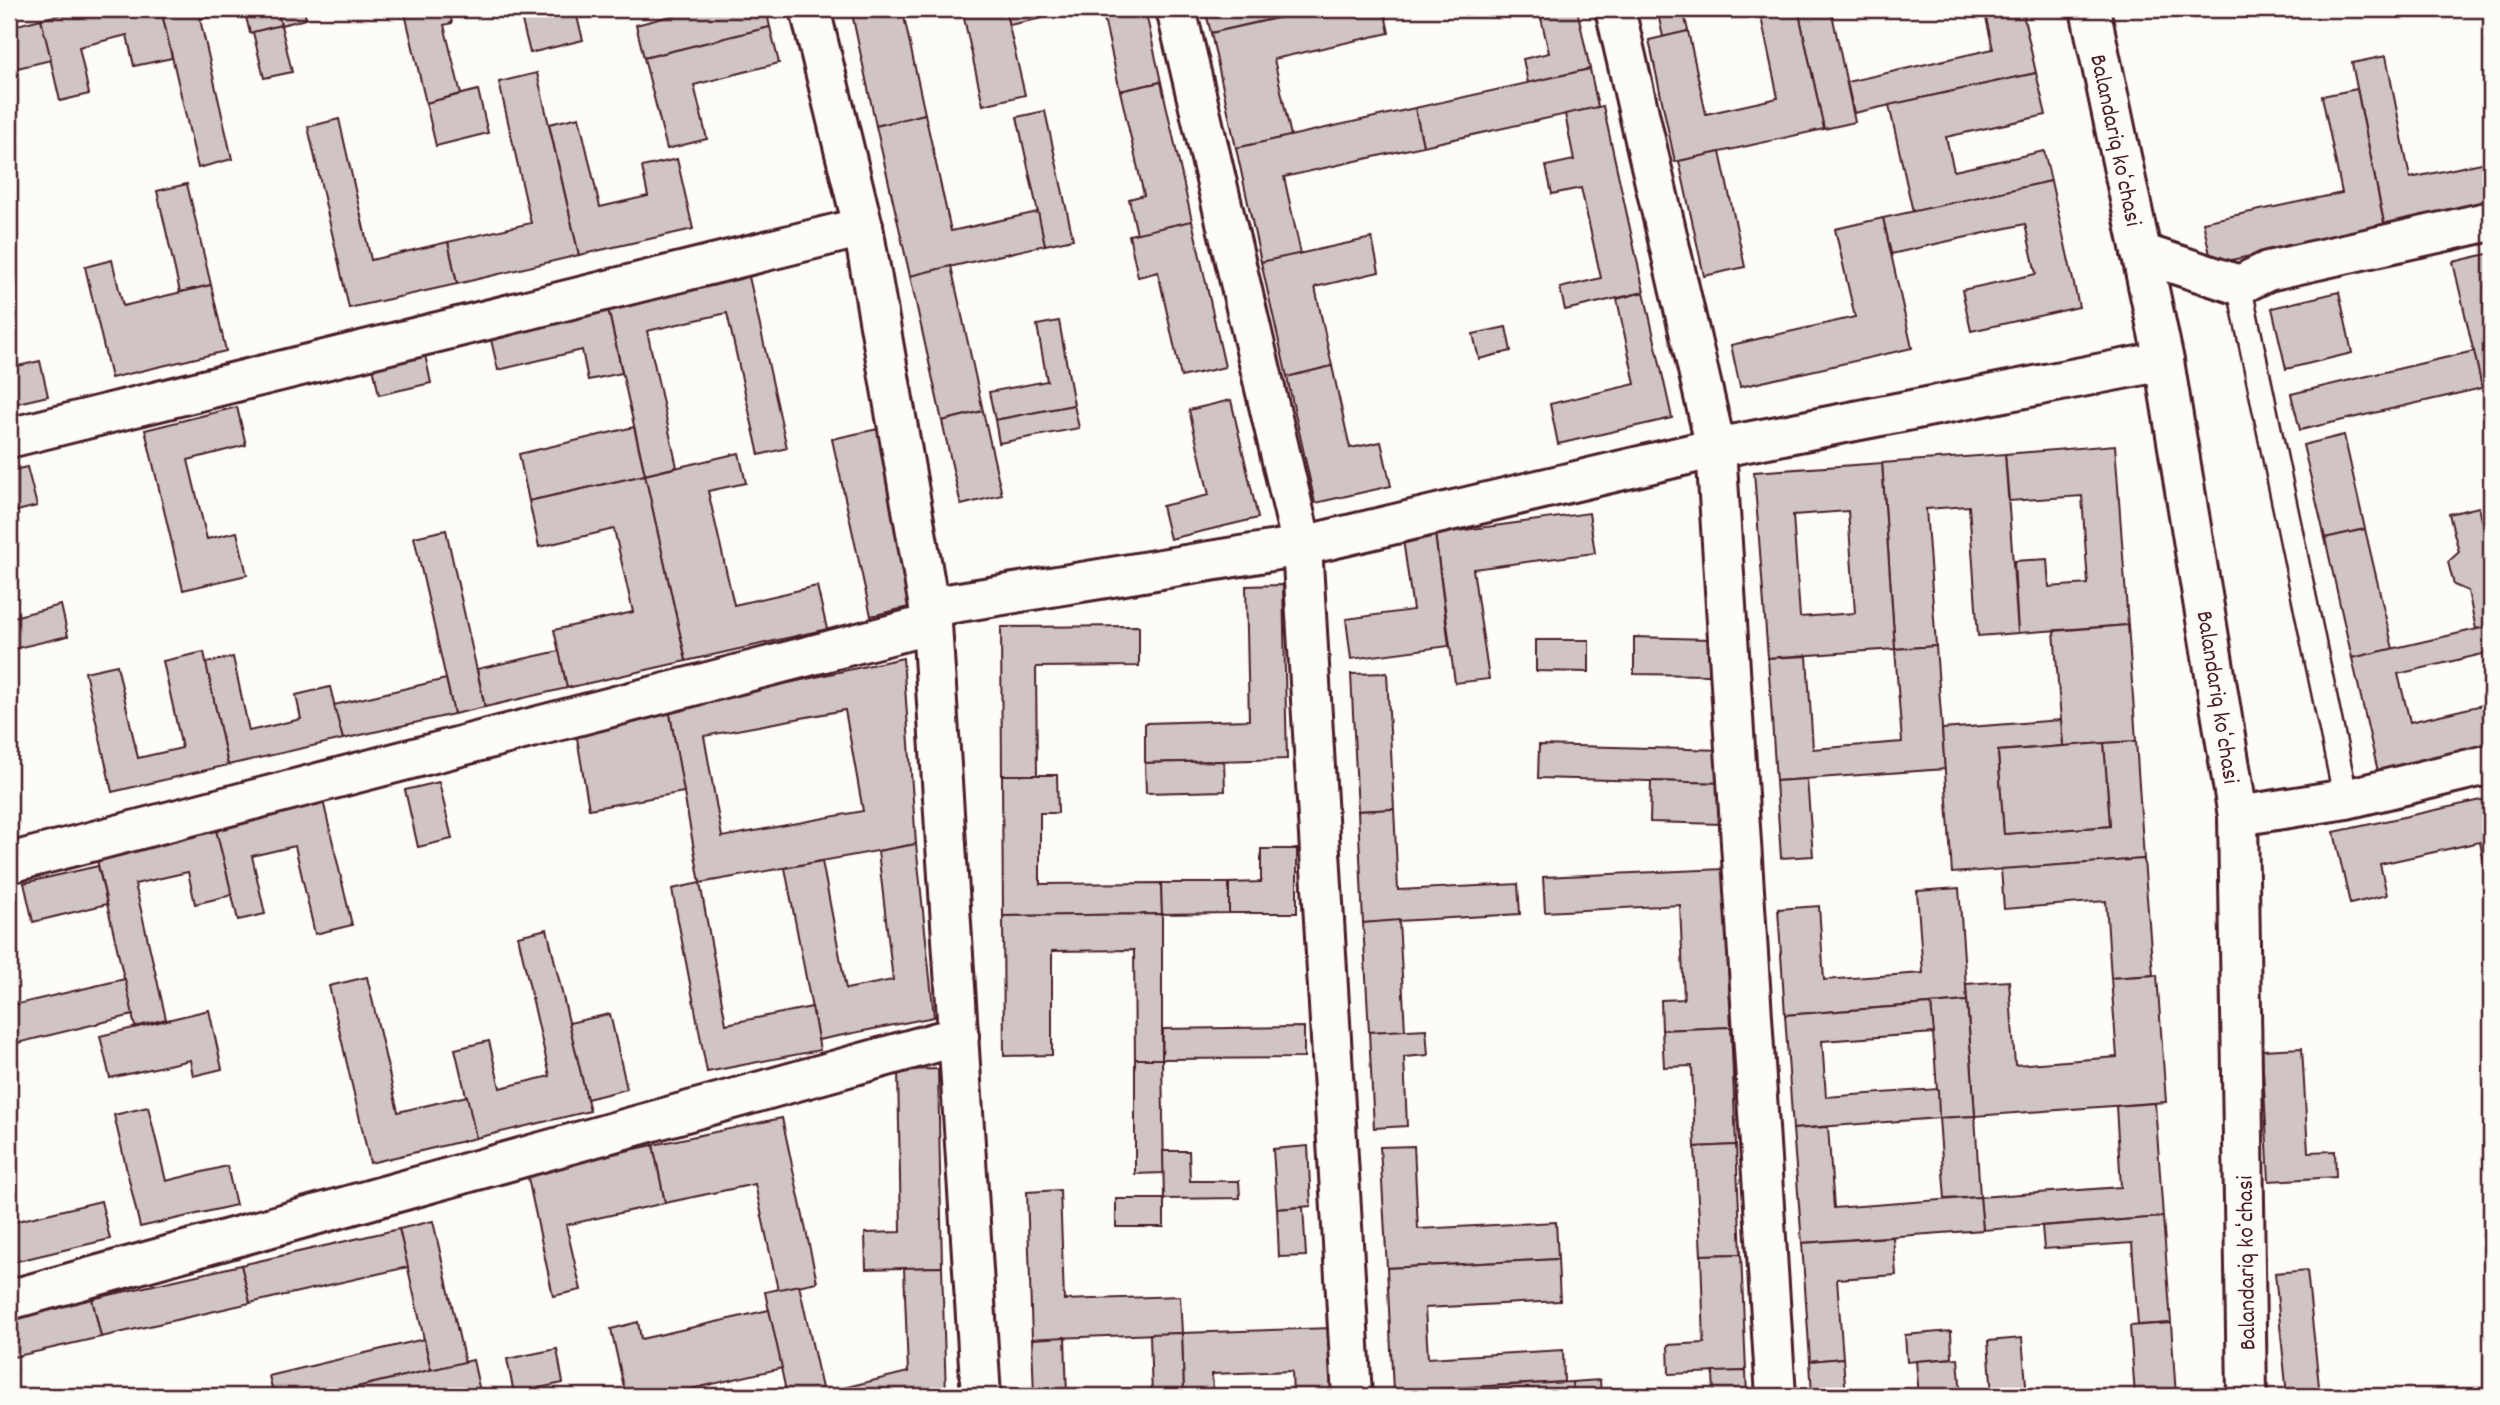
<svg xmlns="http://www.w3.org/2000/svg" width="2500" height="1405" viewBox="0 0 2500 1405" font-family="Dekko,sans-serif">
  <rect width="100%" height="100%" fill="#fdfcf7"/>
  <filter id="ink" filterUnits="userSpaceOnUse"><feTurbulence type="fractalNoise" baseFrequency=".0143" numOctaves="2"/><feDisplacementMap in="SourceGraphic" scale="14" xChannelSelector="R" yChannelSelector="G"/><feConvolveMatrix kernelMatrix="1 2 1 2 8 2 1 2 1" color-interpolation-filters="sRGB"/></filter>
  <g filter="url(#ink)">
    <g fill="#d0c5c4" stroke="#4a1f2b" stroke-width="2" fill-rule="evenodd">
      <polygon points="86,9 161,9 172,58 134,66 127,35 79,47 89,94 60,101 41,19"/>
      <polygon points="161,9 241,9 200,19 232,159 198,168"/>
      <polygon points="244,9 277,9 281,25 250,33"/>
      <polygon points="277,9 304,9 306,19 281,25"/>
      <polygon points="404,9 449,9 452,23 444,25 461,94 426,103"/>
      <polygon points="519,9 557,9 558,13 575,9 583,40 530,53"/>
      <polygon points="697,9 766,9 770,27 644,58 636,25"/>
      <polygon points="851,9 917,9 903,12 925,114 876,126"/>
      <polygon points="962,9 1005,9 1025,95 983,105"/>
      <polygon points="1005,9 1041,9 1043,18 1009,25"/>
      <polygon points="1102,9 1145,9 1161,82 1120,91"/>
      <polygon points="1205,9 1317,9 1211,33"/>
      <polygon points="1317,9 1384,9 1389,33 1274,59 1291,136 1236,148 1211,33"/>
      <polygon points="1539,9 1577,9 1590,69 1528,83 1523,59 1549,53"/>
      <polygon points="1657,9 1683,9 1688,31 1663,37"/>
      <polygon points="1798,9 1831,9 1855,122 1824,129"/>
      <polygon points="1798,9 1824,129 1675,162 1649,40 1688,31 1706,114 1778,98 1761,17"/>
      <polygon points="1984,9 2022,9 2036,73 1854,113 1847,82 1993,49"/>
      <polygon points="41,19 51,60 9,70 9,27"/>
      <polygon points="281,25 292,72 264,78 253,32"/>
      <polygon points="770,27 779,63 694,85 707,139 667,149 644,58"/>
      <polygon points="2386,56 2410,178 2491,161 2491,207 2385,228 2352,63"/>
      <polygon points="1590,69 1598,107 1423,146 1415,108"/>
      <polygon points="537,73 579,255 457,284 448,242 531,223 499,82"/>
      <polygon points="2036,73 2046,115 1946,137 1954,171 2044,151 2051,181 1913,212 1889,105"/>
      <polygon points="1161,82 1192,221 1137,234 1129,199 1144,195 1120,91"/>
      <polygon points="2357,89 2385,228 2212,264 2203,222 2342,193 2322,96"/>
      <polygon points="478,90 488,133 436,146 426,103"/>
      <polygon points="1603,106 1644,292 1565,310 1560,288 1601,278 1581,188 1552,194 1546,166 1574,160 1565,114"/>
      <polygon points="1415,108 1423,146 1284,177 1301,254 1261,262 1236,148"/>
      <polygon points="1045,111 1073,239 1045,245 1017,117"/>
      <polygon points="925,114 951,231 1038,212 1045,245 910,276 876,126"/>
      <polygon points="579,117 600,207 648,196 642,167 677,159 693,229 579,255 549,124"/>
      <polygon points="339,119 371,260 448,242 457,284 349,308 308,127"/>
      <polygon points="1720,152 1745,267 1704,276 1679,161"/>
      <polygon points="2051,181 2079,307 1971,331 1962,290 2036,274 2025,224 1891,254 1883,218"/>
      <polygon points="187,184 211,285 180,292 157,191"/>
      <polygon points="1883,218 1912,348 1740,387 1731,345 1855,317 1835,229"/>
      <polygon points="1192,221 1225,367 1181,377 1158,272 1138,277 1129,235"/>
      <polygon points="1372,238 1379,272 1315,287 1332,366 1287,377 1261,262"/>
      <polygon points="2491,253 2491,385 2482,388 2453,262"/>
      <polygon points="112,260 123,306 211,285 226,351 111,378 85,267"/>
      <polygon points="951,266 983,411 942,421 910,276"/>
      <polygon points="748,272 787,448 759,455 727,313 647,331 677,467 645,475 607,304"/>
      <polygon points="1644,292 1672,418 1558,444 1550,404 1635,384 1617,299"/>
      <polygon points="2339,292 2352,353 2286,369 2272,308"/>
      <polygon points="607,304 622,373 588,380 582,350 498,370 489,331"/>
      <polygon points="1059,321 1074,405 995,420 989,392 1047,381 1037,325"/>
      <polygon points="1506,327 1511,351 1479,359 1473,334"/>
      <polygon points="424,350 431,383 379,395 372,362"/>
      <polygon points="2474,351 2482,388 2300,430 2291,394"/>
      <polygon points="40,361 48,396 9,405 9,368"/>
      <polygon points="1332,366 1350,448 1381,442 1391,486 1315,503 1287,377"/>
      <polygon points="1231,400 1258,518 1170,539 1162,506 1209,495 1189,410"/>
      <polygon points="1074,405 1079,428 999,443 995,420"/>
      <polygon points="237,407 246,445 188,460 207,539 237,532 247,575 183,590 145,430"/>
      <polygon points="983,411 1002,495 961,505 942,421"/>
      <polygon points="634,427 645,475 529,501 519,454"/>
      <polygon points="878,429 917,605 871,616 832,439"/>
      <polygon points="2344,435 2365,529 2325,538 2303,445"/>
      <polygon points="2115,445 2128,625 2018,633 2014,561 2047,559 2049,587 2088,584 2082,496 2009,501 2005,454"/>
      <polygon points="739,453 746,483 708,491 734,605 817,586 827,629 686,661 645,475"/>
      <polygon points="2005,454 2018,633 1978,636 1969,506 1926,509 1936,646 1895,649 1882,463"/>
      <path d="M1882 463 1895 649 1768 658 1754 472ZM1848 511 1855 613 1800 617 1793 515Z"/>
      <polygon points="27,467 37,506 9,513 9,471"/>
      <polygon points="645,475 686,661 567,688 554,630 633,612 614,529 539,547 529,501"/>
      <polygon points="2479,507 2491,559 2491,626 2476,629 2468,591 2454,585 2448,562 2459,552 2449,514"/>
      <polygon points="1589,513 1595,553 1473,569 1489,679 1455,683 1435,534"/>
      <polygon points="2365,529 2393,649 2352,658 2325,538"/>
      <polygon points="446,530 485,707 454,714 414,537"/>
      <polygon points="1435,534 1449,646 1351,659 1346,619 1413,610 1403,539"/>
      <polygon points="1283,585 1287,759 1145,763 1145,723 1249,720 1246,586"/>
      <polygon points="61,605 68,636 9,650 9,618"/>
      <polygon points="2128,625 2136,741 2063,746 2054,631"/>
      <polygon points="1139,626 1139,666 1036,667 1037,775 1002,775 1001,627"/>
      <polygon points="2486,627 2491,652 2398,674 2410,722 2491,703 2491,750 2379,776 2352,658"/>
      <polygon points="1634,637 1710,639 1709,675 1634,674"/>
      <polygon points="1536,640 1589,640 1589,672 1536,671"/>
      <polygon points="1936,646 1945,769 1776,781 1768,658 1807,656 1813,749 1902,742 1895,649"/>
      <polygon points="559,651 567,688 485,707 477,669"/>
      <polygon points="204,652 228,765 112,792 85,672 117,665 138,758 182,748 163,661"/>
      <polygon points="233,657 249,731 301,719 296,695 330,687 343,739 228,765 206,663"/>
      <path d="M903 658 916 844 700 883 669 709ZM845 710 863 811 722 837 704 736Z"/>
      <polygon points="1387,673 1394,809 1358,811 1351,674"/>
      <polygon points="446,679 454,714 343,739 334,705"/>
      <polygon points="669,709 684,792 589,809 575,726"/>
      <polygon points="2061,720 2063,746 1998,751 2004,834 2110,826 2104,743 2136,741 2144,859 1952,873 1942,729"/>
      <polygon points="2104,743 2110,826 2004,834 1998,751"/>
      <polygon points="1539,745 1723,750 1723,783 1538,778"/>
      <polygon points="1224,761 1225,791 1146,793 1145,763"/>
      <polygon points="1002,775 1057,775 1058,813 1040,813 1040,884 1161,883 1162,914 1003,916"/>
      <polygon points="1807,779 1813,856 1781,858 1776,781"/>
      <polygon points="1651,781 1723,783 1722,824 1650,822"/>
      <polygon points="439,782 452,839 418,847 405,790"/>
      <polygon points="322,796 352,925 315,934 295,846 252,856 265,914 238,920 214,822"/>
      <polygon points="2491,798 2491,872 2486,873 2480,842 2380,864 2387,895 2350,904 2334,832"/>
      <polygon points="1394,809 1398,890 1518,884 1520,914 1363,923 1358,811"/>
      <polygon points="214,822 232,895 195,904 188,872 135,884 166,1019 135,1027 95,851"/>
      <polygon points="916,844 934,1017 818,1040 785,868 822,861 846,989 893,980 878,851"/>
      <polygon points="1261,849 1297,849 1297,913 1229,913 1229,883 1261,882"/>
      <polygon points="2144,859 2153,975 2111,978 2106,901 2004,909 2001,869"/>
      <polygon points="98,866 107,904 33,922 24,883"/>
      <polygon points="1724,869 1731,1027 1662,1030 1661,1000 1684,999 1680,905 1545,912 1543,877"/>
      <polygon points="700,883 726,1024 812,1007 820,1050 707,1072 672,889"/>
      <polygon points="1161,883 1229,883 1229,913 1162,914"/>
      <polygon points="1959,888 1967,1001 1785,1015 1778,909 1819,906 1824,980 1923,973 1917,891"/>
      <polygon points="1162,914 1162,1059 1135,1059 1134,950 1052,951 1052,1055 1004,1056 1003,916"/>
      <polygon points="1399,920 1405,1031 1369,1032 1363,923"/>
      <polygon points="547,929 590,1111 476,1138 455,1049 489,1041 500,1088 550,1076 518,936"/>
      <polygon points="2157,975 2166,1102 1975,1116 1966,984 2009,981 2015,1065 2117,1057 2111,978"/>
      <polygon points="367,977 398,1112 467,1096 476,1138 370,1163 329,986"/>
      <polygon points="125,979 133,1015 9,1045 9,1006"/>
      <polygon points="1967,1001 1975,1116 1939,1118 1931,1004"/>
      <polygon points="1931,1004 1934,1033 1822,1041 1826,1097 1938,1089 1939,1118 1793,1129 1785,1015"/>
      <polygon points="209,1010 222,1069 193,1076 190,1060 110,1078 100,1036"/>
      <polygon points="610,1014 627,1089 587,1099 569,1023"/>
      <polygon points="1304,1027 1304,1058 1162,1059 1163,1029"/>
      <polygon points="1731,1027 1736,1145 1695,1147 1692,1066 1664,1067 1662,1030"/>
      <polygon points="1426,1029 1428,1055 1404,1057 1407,1126 1374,1128 1369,1032"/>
      <polygon points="2302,1048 2308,1152 2335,1151 2336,1177 2269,1181 2262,1050"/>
      <polygon points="1135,1059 1162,1059 1164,1173 1135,1174"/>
      <polygon points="938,1069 942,1267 866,1269 865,1233 901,1232 898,1070"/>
      <polygon points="2155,1103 2163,1217 1983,1230 1980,1197 2121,1187 2116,1106"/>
      <polygon points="148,1107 166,1181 227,1166 236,1205 140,1227 114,1115"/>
      <polygon points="1975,1116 1980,1197 1945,1199 1939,1118"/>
      <polygon points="782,1118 817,1282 778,1290 755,1184 665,1203 653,1145"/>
      <polygon points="1828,1127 1834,1208 1980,1197 1983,1230 1802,1243 1793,1129"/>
      <polygon points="653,1145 665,1203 566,1225 581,1290 553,1296 527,1173"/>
      <polygon points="1736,1145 1741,1254 1701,1255 1695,1147"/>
      <polygon points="1308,1146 1311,1206 1277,1209 1273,1149"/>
      <polygon points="1414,1146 1418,1229 1556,1222 1558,1259 1387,1268 1380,1147"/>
      <polygon points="1163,1151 1189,1151 1190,1181 1239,1181 1240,1198 1164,1199"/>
      <polygon points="1060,1190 1064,1300 1180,1296 1182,1333 1032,1339 1027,1192"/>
      <rect x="1116" y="1199" width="48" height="28"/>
      <polygon points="101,1201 110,1239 9,1263 9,1223"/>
      <polygon points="1303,1207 1306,1256 1279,1257 1277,1209"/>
      <polygon points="2163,1217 2171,1323 2138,1325 2132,1243 2044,1249 2042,1226"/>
      <polygon points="433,1221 465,1363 431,1370 399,1229"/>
      <polygon points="399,1229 408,1267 250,1303 241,1265"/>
      <polygon points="1893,1237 1896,1275 1837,1279 1843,1358 1810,1361 1802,1243"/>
      <polygon points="1741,1254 1746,1371 1669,1374 1668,1345 1704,1343 1701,1255"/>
      <polygon points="1558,1259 1560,1301 1425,1308 1428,1358 1563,1350 1564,1382 1393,1391 1387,1268"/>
      <polygon points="241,1265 250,1303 101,1337 92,1299"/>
      <polygon points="942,1267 946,1396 787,1396 765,1292 799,1285 823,1393 908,1372 904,1268"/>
      <polygon points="2307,1270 2320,1396 2287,1396 2275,1273"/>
      <polygon points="92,1299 101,1337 9,1358 9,1318"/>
      <polygon points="769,1310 782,1368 661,1396 626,1396 611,1329 638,1322 641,1339"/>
      <polygon points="2171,1323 2176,1396 2135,1396 2130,1326"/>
      <polygon points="1332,1328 1334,1396 1293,1396 1292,1371 1212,1374 1213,1396 1184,1396 1182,1333"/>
      <polygon points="1951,1331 1952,1358 1907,1362 1905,1335"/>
      <polygon points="1182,1333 1184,1396 1152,1396 1150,1334"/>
      <polygon points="1065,1337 1067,1396 1034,1396 1032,1339"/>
      <polygon points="2022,1338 2027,1396 1992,1396 1988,1341"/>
      <polygon points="424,1339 431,1370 318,1396 274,1396 269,1376"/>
      <polygon points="557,1349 563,1383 514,1393 507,1359"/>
      <polygon points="1843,1358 1846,1396 1812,1396 1810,1361"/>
      <polygon points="1958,1358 1961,1396 1919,1396 1916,1361"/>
      <polygon points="473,1360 481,1396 337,1396 336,1392"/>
      <polygon points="1746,1371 1747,1396 1714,1396 1713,1372"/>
      <polygon points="1600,1380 1601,1396 1573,1396 1572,1382"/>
      <polygon points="1572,1382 1573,1396 1393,1396 1393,1391"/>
    </g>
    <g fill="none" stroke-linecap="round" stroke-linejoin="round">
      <defs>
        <polyline id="service" points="2239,285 2346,799"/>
        <g id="minor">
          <polyline points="810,9 863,227 932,624 981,1396"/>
          <polyline points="1176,9 1302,546 1352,1396"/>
          <polyline points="1615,9 1716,448 1776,1396"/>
          <polyline points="2141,253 2239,285 2268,271 2491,221"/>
          <polyline points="9,438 863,227"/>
          <polyline points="929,607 1302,546 1716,448 2164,361"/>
          <polyline points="2238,816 2346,799 2491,764"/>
          <polyline points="9,863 932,624"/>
          <polyline points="9,1300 959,1036"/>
        </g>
        <polyline id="tertiary" points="2090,9 2164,361 2238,816 2247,1396"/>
      </defs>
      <use href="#service" stroke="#4a1f2b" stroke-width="28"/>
      <use href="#minor" stroke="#4a1f2b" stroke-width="44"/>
      <use href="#tertiary" stroke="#4a1f2b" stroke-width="44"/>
      <use href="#service" stroke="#fdfcf7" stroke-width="23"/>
      <use href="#minor" stroke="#fdfcf7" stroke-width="38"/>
      <use href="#tertiary" stroke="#fdfcf7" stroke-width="38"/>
    </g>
  </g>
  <g text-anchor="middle" stroke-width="5" stroke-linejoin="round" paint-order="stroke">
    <g font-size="24" fill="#4a1f2b" stroke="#fdfcf7">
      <text transform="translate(2117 140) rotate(78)" y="8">Balandariq koʻchasi</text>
      <text transform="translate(2219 697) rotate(81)" y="8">Balandariq koʻchasi</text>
      <text transform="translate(2245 1263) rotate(-91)" y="8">Balandariq koʻchasi</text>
    </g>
  </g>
  <rect width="2500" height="1405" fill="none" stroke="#fdfcf7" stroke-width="35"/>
  <rect x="18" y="18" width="2465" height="1370" fill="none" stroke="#4a1f2b" stroke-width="2.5" filter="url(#ink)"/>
</svg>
